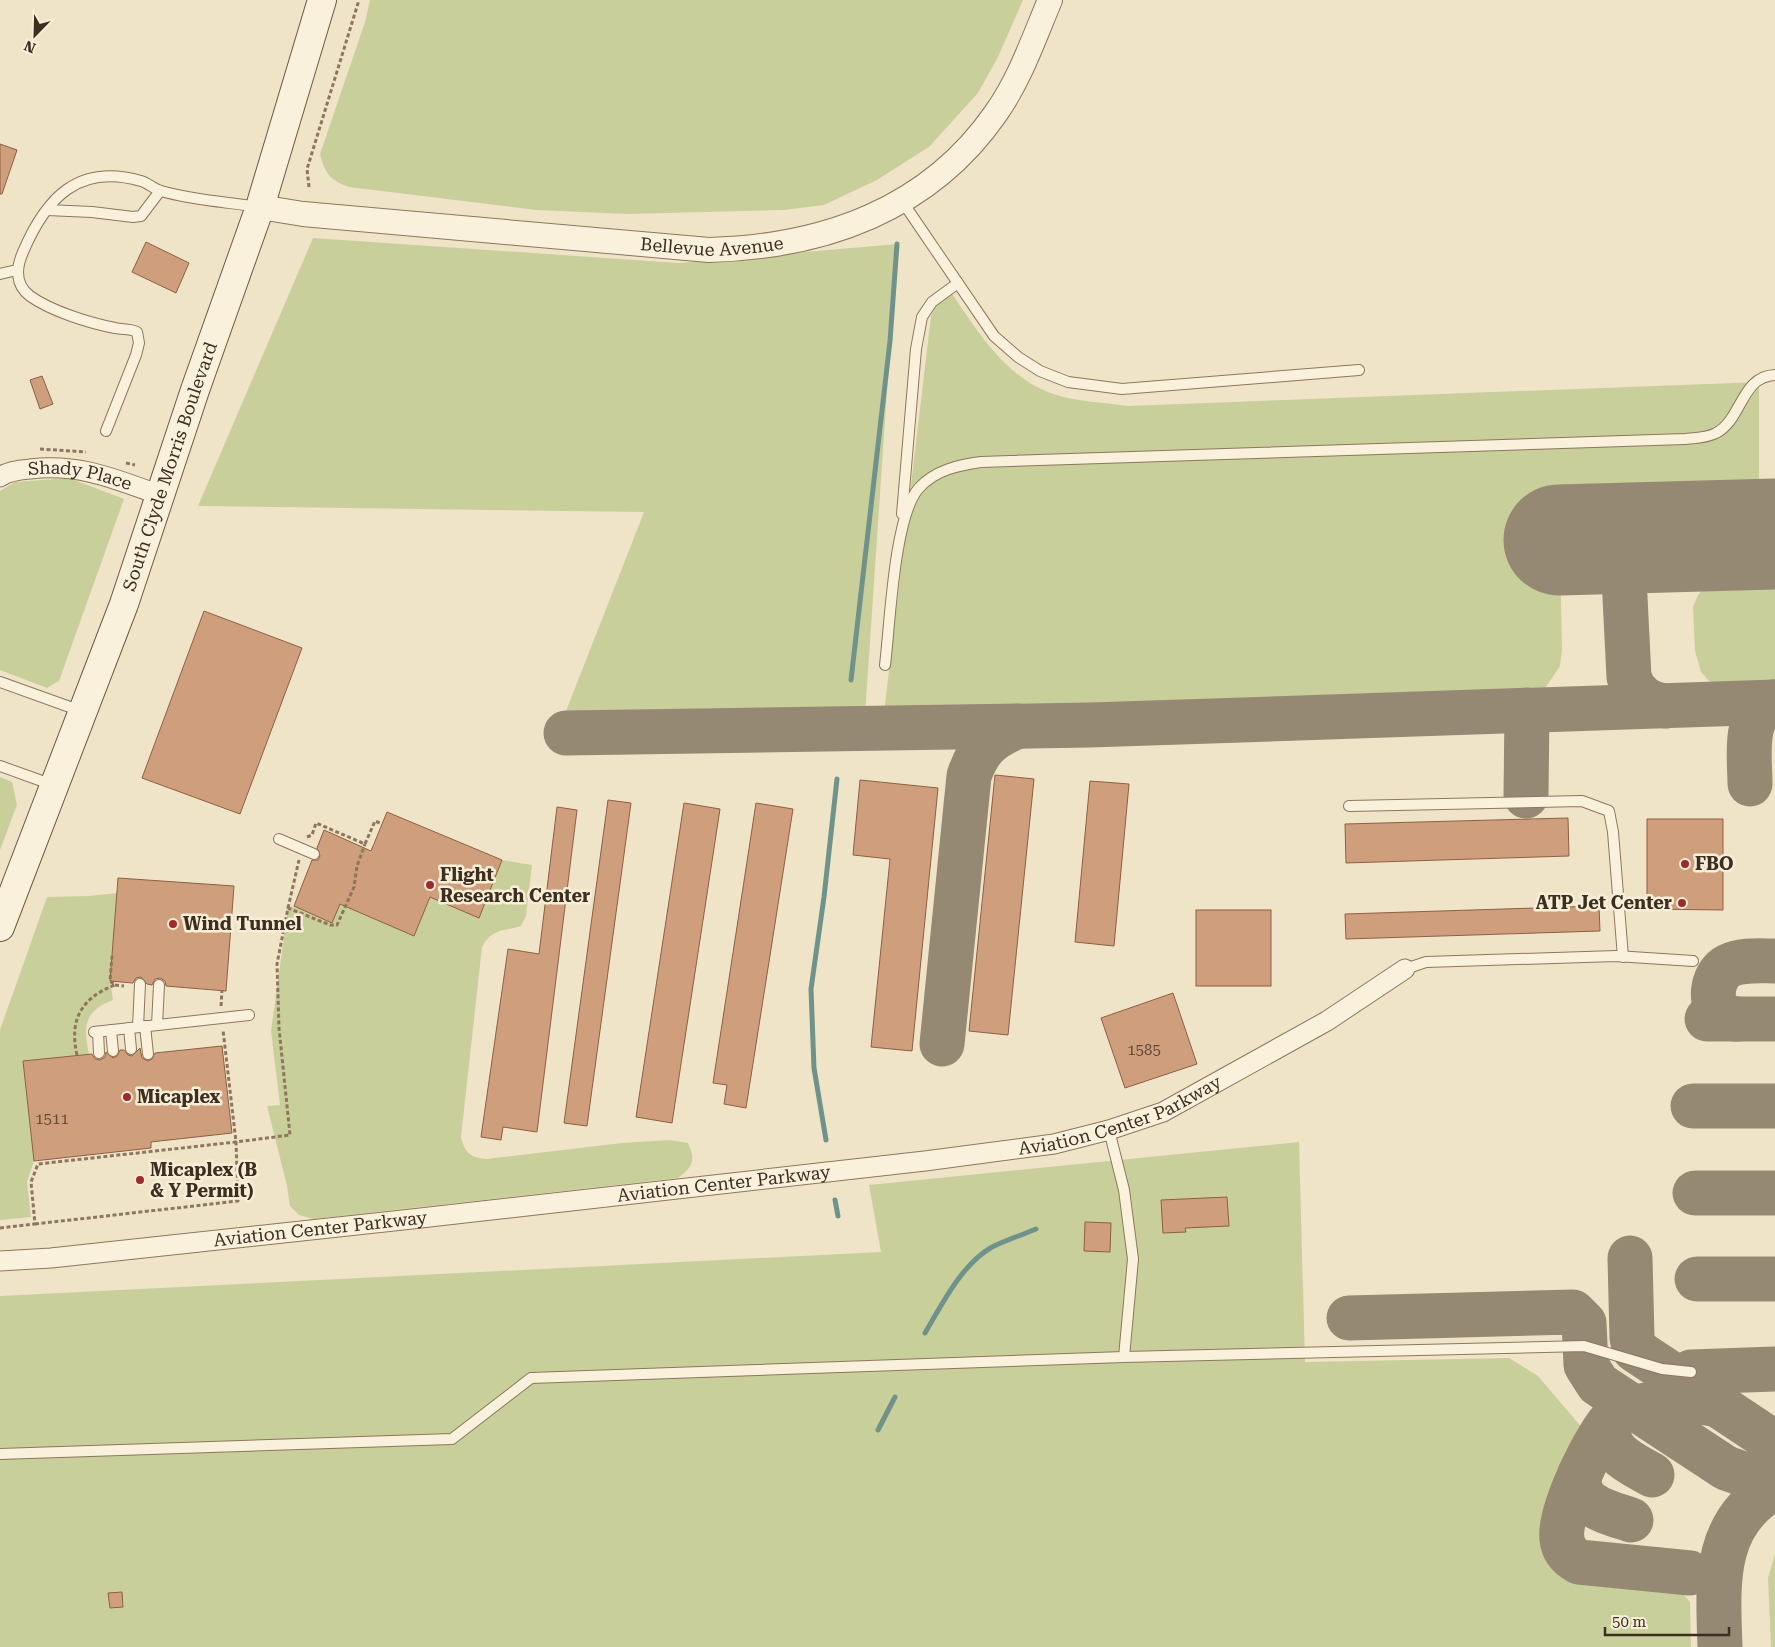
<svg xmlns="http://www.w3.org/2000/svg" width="1775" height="1647" viewBox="0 0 1775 1647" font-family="'Roboto Serif',serif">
  <rect width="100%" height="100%" fill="#f0e4c8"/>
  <g fill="#c9cf9b">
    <path d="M370 0H1023L998 57 978 93 929 147 877 180 824 205 784 210 627 214 536 210 349 187C330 180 325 174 320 154L365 22Z"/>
    <polygon points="313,238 679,263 897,244 865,715 566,711 644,512 198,506"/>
    <path d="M950 291C977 330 1003 374 1048 392 1072 402 1103 402 1128 406L1759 382V490L1559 500 1562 650 1560 666 1546 687 1536 693 1506 691 884 713 931 316 938 302Z"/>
    <polygon points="69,478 124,499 59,681 47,688 0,670 0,491 15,482"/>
    <polygon points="1775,573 1775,688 1734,690 1721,688 1708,680 1701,672 1695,651 1693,607 1698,595 1715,575"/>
    <polygon points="0,777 12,782 17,805 0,850"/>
    <path d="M502 860 532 865 526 916 521 926C502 932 493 928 482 947L461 1137C465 1153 470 1157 486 1159L622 1143 670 1140 688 1143C696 1160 693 1167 678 1178L314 1219 299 1215 290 1206 287 1186 267 1106 280 1105 271 1031 288 908 294 906 332 923 340 904 414 935 430 897 479 917Z"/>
    <path d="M117 893 110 981 113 1000C84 1011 83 1026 89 1054L23 1061 34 1161 27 1182 31 1217 0 1220V1030L47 897 88 896Z"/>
    <path d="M1299 1142 1305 1362 1509 1358 1538 1376 1584 1430C1565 1472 1517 1550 1577 1578L1678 1588 1690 1602 1691 1647H0V1296L881 1252 869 1185Z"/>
    <polygon points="1775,1554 1775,1647 1771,1647 1768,1578"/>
  </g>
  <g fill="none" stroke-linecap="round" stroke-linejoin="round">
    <g stroke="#6f938a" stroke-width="5">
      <polyline points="851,680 890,341 897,244"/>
      <polyline points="826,1140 814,1068 811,989 824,897 837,779"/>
      <polyline points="835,1200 838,1216"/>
      <path d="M925 1333C942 1304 962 1264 992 1247 1006 1240 1022 1235 1036 1229"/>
      <polyline points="878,1430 895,1397"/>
    </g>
    <g stroke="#968974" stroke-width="45">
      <path d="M1622 538 1629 677C1634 694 1648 704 1665 706"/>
      <polyline points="566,733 1090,725 1775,702"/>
      <path d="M1750 784C1750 757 1742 714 1773 702"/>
      <polyline points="1526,796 1527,710"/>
      <polyline points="1707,1019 1775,1019"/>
      <path d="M1736 1019C1730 1018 1723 1016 1719 1011 1708 999 1714 973 1728 966 1742 959 1760 961 1775 961"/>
      <path d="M942 1044 969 776C979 747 990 738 1018 726"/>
      <polyline points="1693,1106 1775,1106"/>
      <polyline points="1695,1193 1775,1193"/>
      <polyline points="1630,1258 1632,1338 1635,1350 1775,1443"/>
      <polyline points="1697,1279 1775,1279"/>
      <polyline points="1349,1318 1573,1312 1584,1323 1586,1365 1598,1384 1726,1468 1743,1474 1775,1474"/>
      <polyline points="1691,1372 1775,1369"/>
      <path d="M1618 1403C1618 1412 1612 1417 1610 1425 1603 1452 1633 1464 1652 1475"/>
      <path d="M1580 1474C1574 1506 1608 1512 1631 1520"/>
      <path d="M1690 1573 1579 1562C1570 1557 1563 1550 1562 1539 1558 1513 1596 1433 1616 1415 1630 1402 1702 1398 1719 1406"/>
      <path d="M1720 1647C1718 1584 1712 1523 1775 1487"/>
    </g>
    <polyline stroke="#968974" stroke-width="111" points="1559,540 1775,534"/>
  </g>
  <g fill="#cf9f7d" stroke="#8d5f41">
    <polygon points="0,144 17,150 2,194 0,194"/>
    <polygon points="146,242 189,263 176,293 132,272"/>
    <polygon points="42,376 53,404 40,409 30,380"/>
    <polygon points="204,611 302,648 240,814 142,778"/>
    <polygon points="995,775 1034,779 1008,1035 969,1031"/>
    <polygon points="860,780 938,788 912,1051 871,1047 890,859 853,855"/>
    <polygon points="1090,781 1129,784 1114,946 1075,942"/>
    <polygon points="608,800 631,803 587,1126 564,1123"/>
    <polygon points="684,803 720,809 672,1123 636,1117"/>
    <polygon points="756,803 793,809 746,1108 724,1104 727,1085 713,1083"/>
    <polygon points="557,807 577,810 537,1132 503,1127 501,1140 481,1137 508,949 539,954"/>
    <polygon points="387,812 502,860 479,918 430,897 414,936 340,904 332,923 294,906 312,860 318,860 320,856 317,848 324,830 371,851"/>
    <polygon points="1568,818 1569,856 1346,863 1345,824"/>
    <polygon points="1647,819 1723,819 1723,910 1647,909"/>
    <polygon points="118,878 234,886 226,991 166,986 165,981 160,978 155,979 152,985 147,984 141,977 136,978 133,983 110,981"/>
    <polygon points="1599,906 1600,931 1346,939 1345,914"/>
    <rect x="1196" y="910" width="75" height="76"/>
    <polygon points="1173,993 1197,1064 1125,1088 1101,1018"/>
    <polygon points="222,1046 232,1133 151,1142 151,1148 34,1161 23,1061 92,1054 95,1059 100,1060 105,1057 106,1052 113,1058 117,1056 120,1050 124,1050 128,1055 132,1056 140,1048 142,1058 148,1061 152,1059 155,1053"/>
    <polygon points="1227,1197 1229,1226 1185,1228 1186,1232 1163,1233 1161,1200"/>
    <polygon points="1085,1222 1111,1223 1110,1252 1084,1251"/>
    <polygon points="122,1592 123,1607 110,1608 108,1593"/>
  </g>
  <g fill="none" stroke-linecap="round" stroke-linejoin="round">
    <defs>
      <g id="service">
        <polyline points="902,201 994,336 1018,357 1040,371 1068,382 1122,389 1359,370"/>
        <polyline points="47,210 92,212 133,217 141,216 160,191"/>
        <polyline points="0,274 17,270"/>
        <path d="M106 431 136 355 139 343 137 332C129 328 123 330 115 328 89 323 51 311 30 296 15 285 16 268 23 252 46 198 78 163 141 181 148 183 154 189 161 191 192 200 227 202 259 207"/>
        <polyline points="902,514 916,349 922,317 932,302 958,283"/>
        <path d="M885 665C890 625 894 515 919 488 935 470 959 465 981 462L1685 439C1695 438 1707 438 1716 433 1742 420 1741 376 1775 375"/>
        <polyline points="0,682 81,711"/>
        <polyline points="0,766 53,785"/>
        <polyline points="1349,806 1582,801 1609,811 1613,832 1623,957"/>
        <polyline points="279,839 314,854"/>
        <polyline points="1405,969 1426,962 1616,956 1693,961"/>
        <polyline points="157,1025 159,985"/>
        <polyline points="145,1026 148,1054"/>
        <polyline points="138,1027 140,984"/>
        <polyline points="129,1028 131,1049"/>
        <polyline points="111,1030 113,1051"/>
        <polyline points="94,1032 249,1015"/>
        <polyline points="98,1032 99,1053"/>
        <polyline points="1109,1130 1124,1190 1133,1259 1124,1357"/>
        <polyline points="0,1454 452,1439 531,1378 1124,1357 1584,1346 1662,1369 1691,1372"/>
      </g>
      <g id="minor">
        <path id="s1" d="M0 477C8 471 20 470 30 469 79 463 115 479 160 495"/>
        <path id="s2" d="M0 1261 51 1258 403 1220 925 1161 1054 1144 1109 1130 1163 1112 1327 1021 1405 969"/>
      </g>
      <g id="tertiary">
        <path id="s3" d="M260 207 303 214 709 250C823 247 929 210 996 113 1020 79 1034 38 1050 0"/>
      </g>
      <g id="secondary">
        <path id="s4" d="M0 927 124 604 195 390 260 207 322 0"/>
      </g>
    </defs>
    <use href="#service" stroke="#8d765c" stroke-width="12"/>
    <use href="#minor" stroke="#8d765c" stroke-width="21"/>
    <use href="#tertiary" stroke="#8d765c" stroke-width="26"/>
    <use href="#secondary" stroke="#6f573f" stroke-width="30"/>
    <g stroke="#8d765c" stroke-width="3" stroke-dasharray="4 2.5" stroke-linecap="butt">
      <polyline points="309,187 307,169 359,0"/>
      <polyline points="40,449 86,452"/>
      <polyline points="126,463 135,465"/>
      <polyline points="307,837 312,835 316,823 365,844 375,821 382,824"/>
      <polyline points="288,908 299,860"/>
      <polyline points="115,985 124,986"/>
      <polyline points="221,1006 222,990"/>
      <path d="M77 1055C69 1020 81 998 115 985L110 981 112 956"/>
      <polyline points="35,1224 238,1201 236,1142 290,1135 279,1028 277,964 288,908 330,925 337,925 354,887 357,866 365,844"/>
      <polyline points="0,1228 35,1224 31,1182 38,1164 236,1142 223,1030"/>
    </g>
    <use href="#service" stroke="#faf1dc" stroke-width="10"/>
    <use href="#minor" stroke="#faf1dc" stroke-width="19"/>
    <use href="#tertiary" stroke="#faf1dc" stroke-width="24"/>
    <use href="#secondary" stroke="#faf1dc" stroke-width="28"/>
  </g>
  <g fill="#9e2a2b" stroke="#f7eed8" stroke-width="2">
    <circle cx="1685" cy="864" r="5"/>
    <circle cx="430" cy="885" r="5"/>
    <circle cx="1682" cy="903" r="5"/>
    <circle cx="173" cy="924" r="5"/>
    <circle cx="127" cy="1097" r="5"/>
    <circle cx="140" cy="1180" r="5"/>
  </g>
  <g text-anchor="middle" stroke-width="5" stroke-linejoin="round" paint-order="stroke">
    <g font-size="15" fill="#624a37">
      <text x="1144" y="1055">1585</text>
      <text x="52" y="1124">1511</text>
    </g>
    <g font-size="18" fill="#3d2e20" stroke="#f7eed8">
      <text dy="6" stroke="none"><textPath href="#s3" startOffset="454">Bellevue Avenue</textPath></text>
      <text dy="6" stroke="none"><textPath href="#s4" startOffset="491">South Clyde Morris Boulevard</textPath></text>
      <text dy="6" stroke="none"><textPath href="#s1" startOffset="82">Shady Place</textPath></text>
      <text dy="6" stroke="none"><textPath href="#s2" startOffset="1132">Aviation Center Parkway</textPath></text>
      <text dy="6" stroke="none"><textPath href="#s2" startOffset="728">Aviation Center Parkway</textPath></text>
      <text dy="6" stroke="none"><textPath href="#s2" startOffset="322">Aviation Center Parkway</textPath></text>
    </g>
    <g font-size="18" font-weight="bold" fill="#3d2e20" stroke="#f7eed8" text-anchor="start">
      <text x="1695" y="870">FBO</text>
      <text x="440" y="881">Flight<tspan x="440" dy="21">Research Center</tspan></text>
      <text x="1672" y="909" text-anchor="end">ATP Jet Center</text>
      <text x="183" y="930">Wind Tunnel</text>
      <text x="137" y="1103">Micaplex</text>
      <text x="150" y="1176">Micaplex (B<tspan x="150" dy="21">&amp; Y Permit)</tspan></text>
    </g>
  </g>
  <g transform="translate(35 35) rotate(203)" stroke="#f7eed8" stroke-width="4" paint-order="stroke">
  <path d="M0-4L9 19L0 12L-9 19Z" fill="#3d2e20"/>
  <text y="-8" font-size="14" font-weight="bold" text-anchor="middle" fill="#3d2e20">N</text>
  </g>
  <path d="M1605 1627v8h124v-8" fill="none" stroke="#3d2e20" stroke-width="2.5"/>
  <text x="1612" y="1627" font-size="15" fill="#3d2e20" stroke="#f7eed8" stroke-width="4" paint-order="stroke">50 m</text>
</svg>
